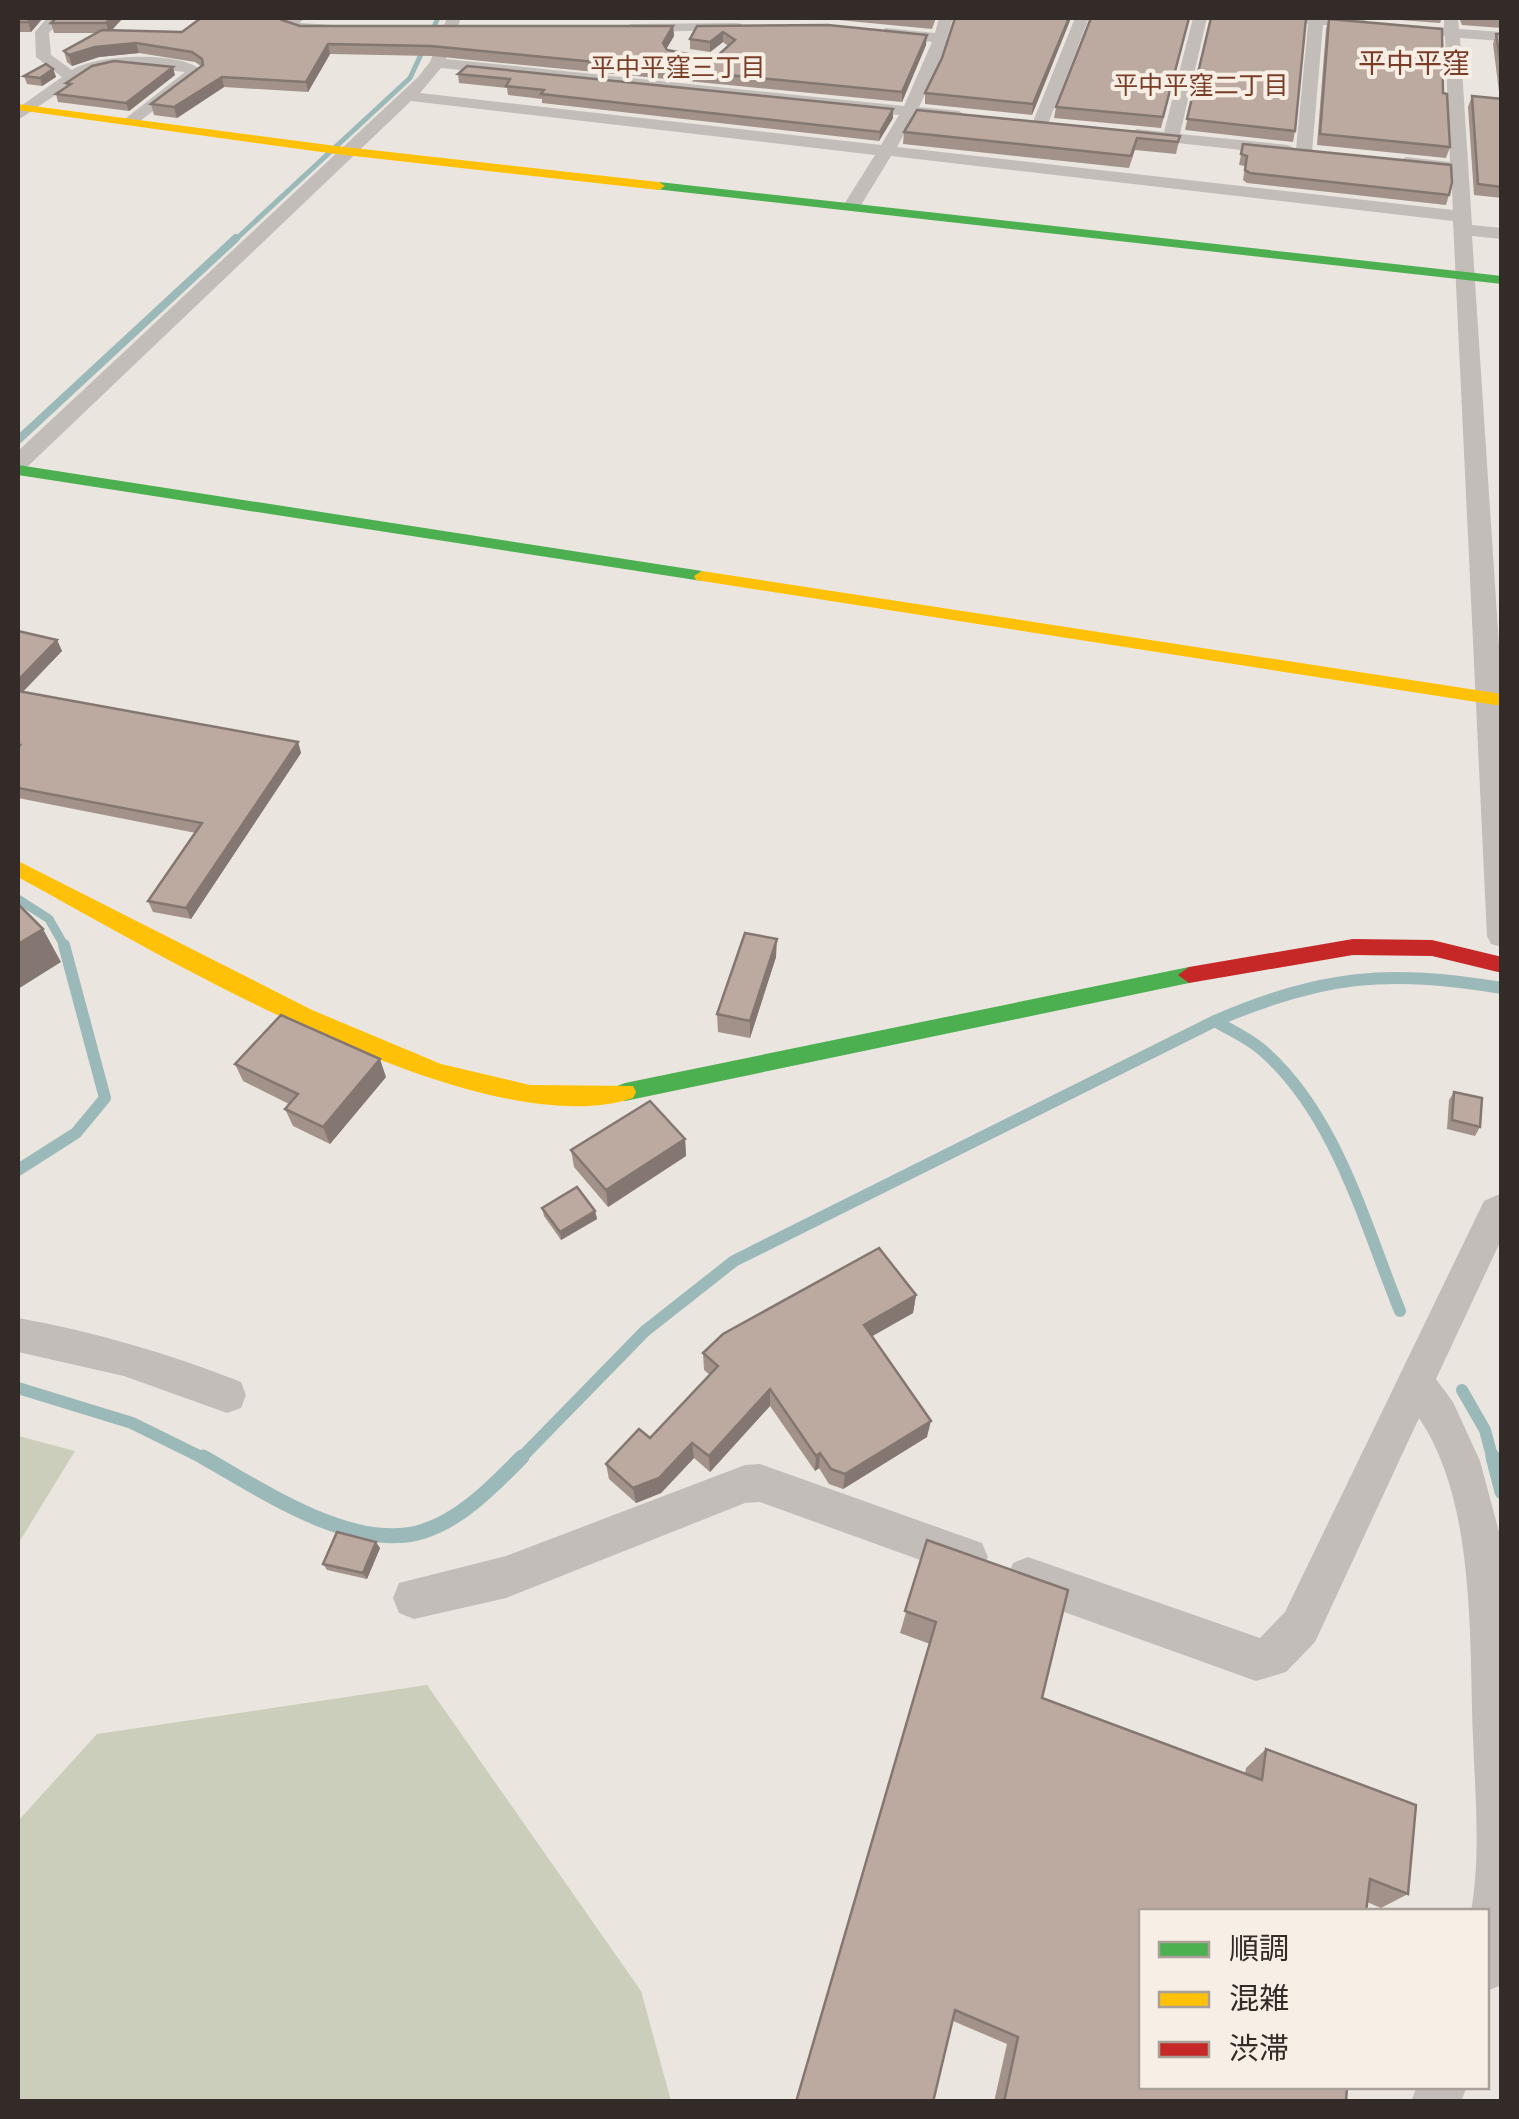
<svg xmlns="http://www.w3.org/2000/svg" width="1519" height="2119" viewBox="0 0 1519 2119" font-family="Mulish,'Noto Sans JP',sans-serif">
  <rect width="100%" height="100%" fill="#eae5df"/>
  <g fill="#caceba">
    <polygon points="18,1436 75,1451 18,1544"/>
    <polygon points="427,1685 641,1991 671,2101 18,2101 18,1821 97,1734"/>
  </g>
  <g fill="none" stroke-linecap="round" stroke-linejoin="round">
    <polyline stroke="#9cb9b9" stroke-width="5" points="234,241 410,78 438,18"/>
    <polyline stroke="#9cb9b9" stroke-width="8" points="18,440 236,238"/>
    <polyline stroke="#9cb9b9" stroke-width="9" points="18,899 49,919 65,947"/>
    <g stroke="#9cb9b9" stroke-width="12">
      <path d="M1215 1021C1323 975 1387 969 1502 988"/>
      <polyline points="18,1170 76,1133 105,1098 64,945"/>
      <polyline points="18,1388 132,1423 207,1460"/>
      <polyline points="1462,1390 1485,1430 1493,1460"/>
      <path d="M519 1460 645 1331 734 1261 1215 1021C1230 1030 1247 1037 1261 1049 1336 1113 1364 1223 1400 1311"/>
    </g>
    <g stroke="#9cb9b9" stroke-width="15">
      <path d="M203 1457C262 1490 354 1554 424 1531 462 1519 494 1485 522 1457"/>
      <polyline points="1493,1457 1502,1492"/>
    </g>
    <g fill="#c2bdb8" fill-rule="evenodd">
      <path d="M47 18H62L49 33 51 55 72 70C95 54 184 50 203 72L135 125 121 122 185 72 116 65 93 70 18 120V108L62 77 36 57 35 32Z"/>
      <path d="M289 18H304L300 23 333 25 340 29C328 37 294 36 285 23Z"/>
      <path d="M447 18H461L446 59 904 106 932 42 886 36 879 32 886 28 935 33 939 18H953L938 67 919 107 959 111 967 116 959 121 914 116 897 147 1453 210 1451 172 1406 167 1397 162 1406 157 1450 162 1445 36 1426 31 1433 27 1444 28V18H1458L1459 29 1502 32V41L1460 38 1472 225 1502 228V239L1472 236 1502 691V947L1491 944 1487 936 1453 221 891 156 858 210 852 211 843 206 875 155 411 101 26 468 18 470V451L418 77 430 62ZM441 68 899 115 881 145 420 93Z"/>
      <polygon points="1075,18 1089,18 1048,124 1034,127 1032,124"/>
      <path d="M1193 18H1207L1180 134 1288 145 1296 149 1308 24 1282 18C1308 16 1354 11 1376 25L1369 29 1323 25 1312 152 1304 157 1296 151 1288 155 1131 138 1129 134 1137 129 1164 132Z"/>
      <polygon points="737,23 742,24 742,30 631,32 624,28 631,24"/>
      <path d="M1502 1193V1238L1436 1379 1453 1402 1480 1461 1502 1543V1985L1486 1991V1912H1471C1481 1854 1475 1795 1473 1737 1469 1639 1476 1502 1419 1418L1315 1642 1286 1672 1256 1681 1028 1599 1013 1593 1007 1578 1013 1563 1028 1557 1260 1638 1285 1612 1484 1201Z"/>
      <path d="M18 1318C95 1332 168 1353 241 1382L246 1395 241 1408 227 1413 124 1376 18 1352Z"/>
      <polygon points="760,1464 982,1543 988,1557 982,1571 967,1577 760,1502 745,1503 506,1598 414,1619 399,1613 393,1598 399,1583 506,1556 745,1465"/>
      <polygon points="1417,2086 1467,2086 1461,2102 1411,2102"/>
    </g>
    <g fill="#4caf50" fill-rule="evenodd">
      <polygon points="659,182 1502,276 1502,284 655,189 653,186"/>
      <polygon points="18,465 702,571 710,576 702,581 18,475"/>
      <polygon points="1189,967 1200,975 1189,983 625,1101 617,1098 614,1092 617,1086 625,1083"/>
    </g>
    <g fill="#ffc107" fill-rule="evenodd">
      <polygon points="18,104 336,146 659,182 665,186 659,190 336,154 18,110"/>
      <polygon points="702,571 1502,694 1502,706 696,580 694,576"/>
      <path d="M18 861 312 1010 441 1064 530 1085 633 1086 636 1092 633 1098C481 1149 154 951 18 877Z"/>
    </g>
    <polygon fill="#c62828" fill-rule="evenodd" points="1353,939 1432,940 1502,957 1502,973 1432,956 1353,955 1189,983 1178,975 1189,967"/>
  </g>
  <g fill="#a2928a">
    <polygon points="18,18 43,18 31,32 18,32"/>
    <polygon points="56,18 123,18 111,31 182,32 287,22 300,26 673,26 674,36 666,49 667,50 714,59 728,46 723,42 710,52 690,49 690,39 697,26 926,45 902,102 432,56 330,54 308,92 224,87 177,118 154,115 151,104 201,66 195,62 139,53 99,57 72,66 67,62 64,51 97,33 54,33 51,23"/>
    <polygon points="306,18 936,18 932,29 828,19 307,20"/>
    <polygon points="1071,18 1032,115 925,104 925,93 942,58"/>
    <polygon points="1189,18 1161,128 1054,118 1056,107"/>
    <polygon points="1210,18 1306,18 1295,131 1293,142 1185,130"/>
    <polygon points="1373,18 1442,18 1440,23"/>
    <polygon points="1459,18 1502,18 1502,28 1462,25"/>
    <polygon points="1329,19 1443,93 1450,147 1446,158 1317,145 1326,29"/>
    <polygon points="1496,34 1502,34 1502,198 1474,195 1468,107 1472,96 1500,99 1493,44"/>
    <polygon points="53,69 56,77 42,86 27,84 24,76"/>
    <polygon points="458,74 893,109 893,118 879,141 542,103 542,99 508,95 507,88 459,83"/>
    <polygon points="175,75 129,111 58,102 56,94 67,86 66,83"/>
    <polygon points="904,132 1180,136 1176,154 1135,150 1129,168 903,144"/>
    <polygon points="1243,144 1449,195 1446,205 1247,183 1243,180 1245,166 1239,165"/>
    <polygon points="18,631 57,640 62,651 22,692 298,742 301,753 191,919 153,912 148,901 196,833 18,798"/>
    <polygon points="776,957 750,1038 718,1032 717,1014"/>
    <polygon points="235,1064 386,1077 330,1144 293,1126 285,1109 289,1104 243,1081"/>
    <polygon points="1454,1092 1480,1127 1475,1136 1447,1129 1449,1100"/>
    <polygon points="685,1139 686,1156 608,1207 574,1167 571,1150"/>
    <polygon points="542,1208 595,1211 597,1219 561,1240 544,1216"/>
    <polygon points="916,1295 913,1313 872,1336 927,1437 843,1489 829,1484 819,1468 815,1471 770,1406 710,1472 694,1458 661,1493 636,1503 609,1479 606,1464 650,1438 710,1375 704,1370 703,1353"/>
    <polygon points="927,1540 1042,1698 1245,1774 1246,1768 1266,1749 1408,1894 1381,1908 1367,1902 1346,2102 994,2102 1007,2044 953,2021 930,1644 900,1633"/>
    <polygon points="380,1548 367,1579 327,1570 323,1564"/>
  </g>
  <g fill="#847771">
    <polygon points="32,18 43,18 31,32 28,22"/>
    <polygon points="111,18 123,18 109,33 106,23"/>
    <polygon points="1069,18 1071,18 1032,115 1033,104"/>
    <polygon points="673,26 674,36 664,53 663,43"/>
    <polygon points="723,32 723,42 710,52 710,42"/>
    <polygon points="927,35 926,45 902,102 902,92"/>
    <polygon points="136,43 139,53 99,57 72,66 69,55 95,47"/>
    <polygon points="328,44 330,54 308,92 306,82"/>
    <polygon points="173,67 175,75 129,111 126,103"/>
    <polygon points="53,69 56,77 42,86 40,78"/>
    <polygon points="222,77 224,87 177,118 174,107"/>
    <polygon points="893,109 893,118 879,141 880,132"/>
    <polygon points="57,640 62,651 18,697 18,680"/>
    <polygon points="298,742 301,753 191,919 186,908"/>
    <polygon points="43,929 61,962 18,989 18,944"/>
    <polygon points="777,939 776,957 750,1038 750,1021"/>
    <polygon points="380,1059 386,1077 330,1144 323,1127"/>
    <polygon points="685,1139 686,1156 608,1207 606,1190"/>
    <polygon points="595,1211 597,1219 561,1240 560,1232"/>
    <polygon points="916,1295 913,1313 862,1342 864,1325"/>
    <polygon points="770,1389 770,1406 710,1472 709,1456"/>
    <polygon points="931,1421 927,1437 843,1489 845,1474"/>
    <polygon points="692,1443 694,1458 661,1493 636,1503 633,1488"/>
    <polygon points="820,1453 819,1468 815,1471 816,1456"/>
    <polygon points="376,1542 380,1548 367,1579 363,1573"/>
  </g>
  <g fill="#bcaaa1" stroke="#847771" stroke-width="2.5">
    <polygon points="18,18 32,18 28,22 18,22"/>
    <polygon points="56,18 111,18 106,23 51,23"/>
    <polygon points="201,18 283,18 282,20 300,26 673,26 663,43 667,50 714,59 735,40 723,32 710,42 690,39 697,26 828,25 927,35 902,92 431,46 328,44 306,82 222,77 174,107 151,104 203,65 202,59 192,52 136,43 95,47 69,55 64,51 102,30 182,32"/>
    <polygon points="955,18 1069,18 1033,104 925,93 942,58"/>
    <polygon points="1091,18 1189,18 1163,117 1056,107"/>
    <polygon points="1211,18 1306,18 1295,131 1187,119"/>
    <polygon points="1329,19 1442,29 1443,93 1447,94 1450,147 1320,134"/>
    <polygon points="1496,34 1502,34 1502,71"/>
    <polygon points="114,61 173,67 126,103 56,94 71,84 66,83 92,66"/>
    <polygon points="46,64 53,69 40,78 24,76"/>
    <polygon points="467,66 893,109 880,132 541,94 544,90 506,86 510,79 458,74"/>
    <polygon points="1472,96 1502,99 1502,187 1478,184"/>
    <polygon points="917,110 1180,136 1178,142 1137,138 1131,156 904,132"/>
    <polygon points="1243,144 1451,165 1452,182 1449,195 1250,173 1245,170 1247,156 1241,154"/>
    <polygon points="18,631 57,640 18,680"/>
    <polygon points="18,691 298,742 186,908 148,901 202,823 18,788 18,748 20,745 18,745"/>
    <polygon points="18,904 43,929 18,944"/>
    <polygon points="745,933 777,939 750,1021 717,1014"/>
    <polygon points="281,1015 380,1059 323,1127 285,1109 298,1094 235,1064"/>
    <polygon points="1454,1092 1482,1098 1480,1127 1452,1120"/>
    <polygon points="650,1101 685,1139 606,1190 571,1150"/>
    <polygon points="577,1187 595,1211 560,1232 542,1208"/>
    <polygon points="879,1248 916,1295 864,1325 931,1421 845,1474 831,1469 820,1453 816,1456 770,1389 709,1456 692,1443 659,1478 633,1488 606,1464 639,1429 650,1438 718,1366 703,1353 723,1334"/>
    <polygon points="337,1532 376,1542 363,1573 323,1564"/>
    <polygon points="927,1540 1068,1590 1042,1698 1262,1780 1266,1749 1416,1805 1408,1894 1370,1879 1366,1912 1142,1912 1142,2086 1347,2086 1346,2102 1004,2102 1018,2037 955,2010 933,2102 796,2102 936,1622 905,1611"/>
  </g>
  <g text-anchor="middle" stroke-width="8" stroke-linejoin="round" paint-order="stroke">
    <g font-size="25" fill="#7a3d27" stroke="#f7efe5">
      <text x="678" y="76">平中平窪三丁目</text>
      <text x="1201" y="94">平中平窪二丁目</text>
    </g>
    <g font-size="28" fill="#7a3d27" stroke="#f7efe5">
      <text x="1414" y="73">平中平窪</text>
    </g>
  </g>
  <rect width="1519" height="2119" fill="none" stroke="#332b27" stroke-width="40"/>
  <rect x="1139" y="1909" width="350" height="180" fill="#f7efe5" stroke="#a9a199" stroke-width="2.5"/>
  <rect x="1159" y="1942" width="50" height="15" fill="#4caf50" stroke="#a9a199" stroke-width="2.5"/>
  <text x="1229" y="1959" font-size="30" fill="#332b27">順調</text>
  <rect x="1159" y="1992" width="50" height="15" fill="#ffc107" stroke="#a9a199" stroke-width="2.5"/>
  <text x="1229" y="2009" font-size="30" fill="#332b27">混雑</text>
  <rect x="1159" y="2042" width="50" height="15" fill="#c62828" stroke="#a9a199" stroke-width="2.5"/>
  <text x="1229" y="2059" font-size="30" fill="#332b27">渋滞</text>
</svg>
